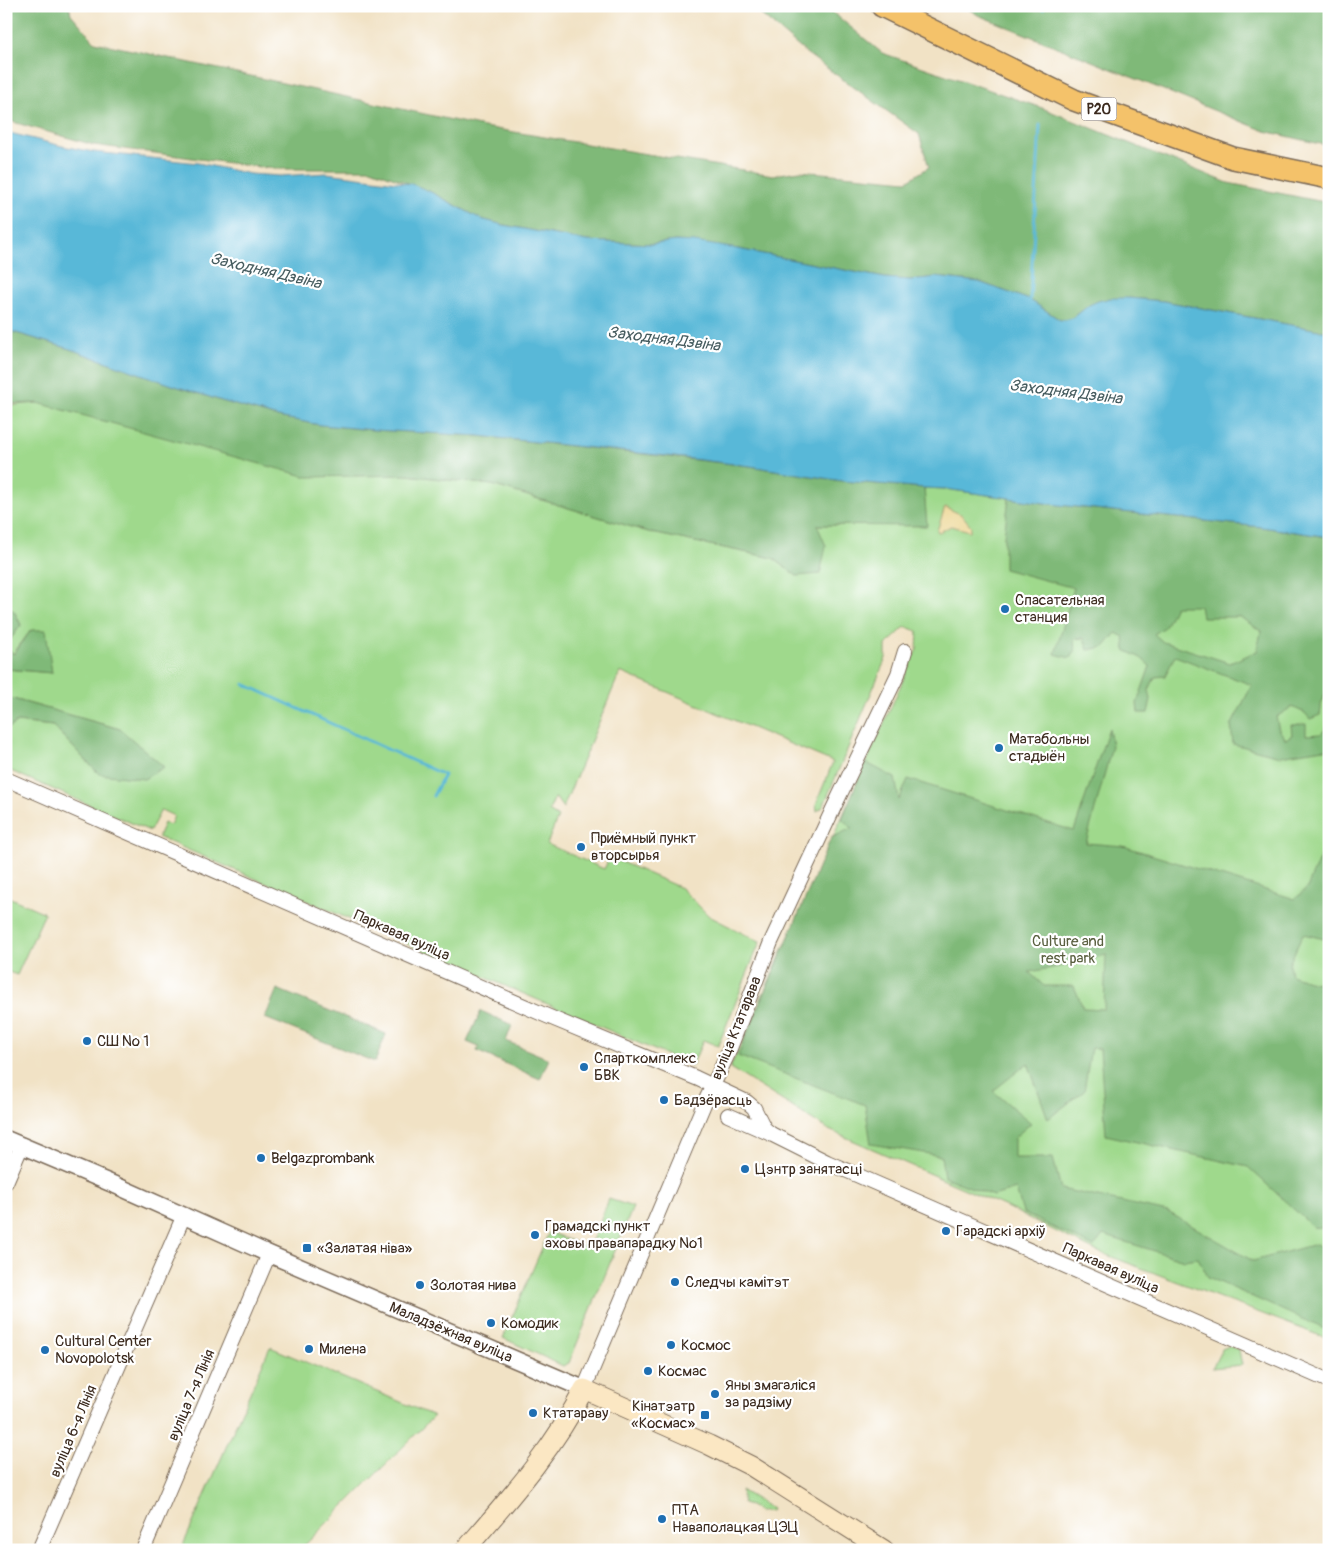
<svg xmlns="http://www.w3.org/2000/svg" width="1335" height="1556" viewBox="0 0 1335 1556" font-family="Pangolin,sans-serif">
  <rect width="100%" height="100%" fill="#fff"/>
  <filter id="ink" filterUnits="userSpaceOnUse"><feTurbulence type="fractalNoise" baseFrequency=".02" numOctaves="2"/><feDisplacementMap in="SourceGraphic" scale="10" xChannelSelector="R" yChannelSelector="G"/><feConvolveMatrix kernelMatrix="1 2 1 2 8 2 1 2 1" color-interpolation-filters="sRGB"/></filter>
  <filter id="wash" filterUnits="userSpaceOnUse"><feTurbulence type="fractalNoise" baseFrequency=".0096" numOctaves="4" result="noise"/><feDisplacementMap in="SourceGraphic" scale="20" xChannelSelector="R" yChannelSelector="G"/><feGaussianBlur stdDeviation="1.12" result="paint"/><feColorMatrix in="noise" values="0 0 0 0 0 0 0 0 0 0 0 0 0 0 0 0 0 1.4 0 .05"/><feComposite in="paint" operator="in"/></filter>
  <g filter="url(#wash)">
    <rect width="100%" height="100%" fill="#f1e2c5"/>
    <g fill="#9fd98c" stroke="#6d8255">
      <polygon points="38,403 407,475 492,485 652,533 773,558 797,576 817,525 926,525 924,488 945,489 1058,505 1329,537 1329,1339 1096,1251 1004,1206 829,1130 730,1068 917,649 918,631 905,627 886,645 886,658 823,807 817,811 816,804 833,762 620,672 563,808 555,797 549,811 558,817 547,844 604,869 610,857 681,888 709,916 760,942 718,1046 703,1040 692,1066 158,837 164,823 170,825 174,816 161,810 150,831 6,769 6,730 17,722 53,726 99,774 120,729 6,697 6,669 52,673 31,630 13,654 6,648 6,645 21,625 14,611 6,607 6,406"/>
      <polygon points="6,896 45,913 17,975 6,971"/>
      <polygon points="609,1199 633,1207 569,1363 563,1366 503,1338 549,1232 589,1248"/>
      <polygon points="1229,1346 1239,1350 1242,1365 1212,1368 1222,1349"/>
      <polygon points="270,1347 434,1416 300,1550 181,1550"/>
      <polygon points="741,1490 772,1509 771,1511 759,1511 750,1506 743,1504"/>
    </g>
    <g fill="#7fb978" stroke="#5d724b" fill-rule="evenodd">
      <polygon points="6,6 69,6 71,14 95,42 484,127 773,175 800,171 907,181 929,167 919,134 806,53 751,6 825,6 882,53 1042,108 1228,183 1329,203 1329,332 1164,301 1129,298 1080,312 1073,318 1066,320 1060,320 1030,300 979,282 936,277 910,280 885,278 738,249 676,241 652,244 587,241 504,225 481,219 429,191 371,169 275,169 94,145 6,120"/>
      <polygon points="964,6 1329,6 1329,146 1265,131 978,15"/>
      <polygon points="6,330 67,348 172,385 225,402 278,417 320,425 374,430 479,436 562,445 750,466 842,481 924,488 927,526 817,525 826,546 820,574 797,576 773,558 652,533 492,485 407,475 308,477 38,403 6,404"/>
      <path d="M1009 498 1058 505 1261 527 1329 537V693L1326 692 1321 705V709L1320 715 1310 719 1305 713 1292 707 1276 717 1279 730 1286 739 1292 735 1291 725 1306 724V735L1321 734 1329 725V750L1323 749 1280 756 1233 744 1231 726 1252 685 1175 656 1165 676 1155 677 1149 690 1151 699 1148 713H1138L1137 703 1150 666 1141 658 1125 650 1124 637 1116 633 1104 647 1088 650 1084 638 1074 639 1075 650 1070 658 1055 654 1074 588 1004 569V536ZM1175 606H1200L1202 617H1240L1261 631 1257 651 1230 663 1163 642 1154 634 1165 627Z"/>
      <polygon points="6,607 14,611 21,625 6,645"/>
      <polygon points="31,630 46,630 52,673 6,669 6,648 14,654"/>
      <polygon points="6,697 120,729 164,767 144,779 99,774 53,726 17,722 6,730"/>
      <path d="M1109 728 1112 746 1086 843 1123 846 1295 899 1307 888 1327 840 1329 839V940L1303 934 1289 964 1291 975 1315 983 1329 978V1229L1313 1227 1248 1167 1106 1135 1100 1049 1091 1048 1084 1091 1048 1119 1028 1063 993 1091 1031 1123 1014 1138V1158H1053L1061 1189 1168 1212 1253 1261 1316 1244 1329 1251V1331L1208 1277 1198 1258 1184 1260 1103 1235 1094 1247 1023 1213 1016 1189 993 1196 944 1177 941 1156 871 1144 865 1105 738 1056 831 838 852 828 842 819 865 762 895 778 899 800 908 779 1074 831ZM1106 954 1104 1009 1083 1008 1074 986H1044L1029 972 1075 964Z"/>
      <polygon points="277,989 386,1034 375,1062 265,1018"/>
      <polygon points="481,1011 512,1025 506,1041 549,1059 540,1079 477,1051 479,1047 467,1042"/>
    </g>
    <polygon fill="#eeda9e" stroke="#94825e" points="945,507 962,515 971,526 970,531 951,526 939,532 937,531"/>
    <polygon fill="#59b8d8" stroke="#4a717b" points="6,132 62,146 94,152 198,163 250,174 280,176 327,173 412,184 429,191 481,219 504,225 587,241 652,244 676,241 695,242 738,249 885,278 910,280 936,277 979,282 1030,300 1060,320 1066,320 1073,318 1089,305 1098,301 1110,298 1129,298 1164,301 1329,332 1329,537 1261,527 1058,505 945,489 924,488 842,481 750,466 666,456 479,436 374,430 320,425 278,417 225,402 172,385 67,348 6,330"/>
    <g fill="none" stroke-linecap="round" stroke-linejoin="round">
      <g stroke="#59b8d8" stroke-width="3">
        <polyline points="1043,9 1044,6"/>
        <polyline points="1030,300 1040,125"/>
        <polyline points="244,684 444,775 433,796"/>
      </g>
    </g>
  </g>
  <g filter="url(#ink)">
    <g fill="none" stroke-linecap="round" stroke-linejoin="round">
      <defs>
        <g id="minor">
          <polyline points="6,779 547,1016 696,1078 747,1102 754,1108 764,1128 771,1134"/>
          <polyline points="728,1115 771,1134 827,1162 1329,1381"/>
          <polyline points="6,1182 22,1145"/>
          <polyline points="584,1389 704,1104 727,1056 771,942 833,809 898,674 905,651"/>
          <polyline points="39,1550 184,1215"/>
          <polyline points="143,1550 269,1254"/>
        </g>
        <polyline id="tertiary" points="6,1139 115,1185 269,1254 584,1389"/>
        <path id="secondary" d="M465 1550C509 1499 554 1449 584 1389L709 1445 751 1466 884 1550"/>
        <polyline id="primary" points="882,6 1074,100 1233,158 1329,178"/>
      </defs>
      <use href="#minor" stroke="#7b6a58" stroke-width="16"/>
      <use href="#tertiary" stroke="#7b6a58" stroke-width="19"/>
      <use href="#secondary" stroke="#7b6a58" stroke-width="21"/>
      <use href="#primary" stroke="#7b6a58" stroke-width="24"/>
      <use href="#minor" stroke="#fff" stroke-width="14"/>
      <use href="#tertiary" stroke="#fff" stroke-width="16"/>
      <use href="#secondary" stroke="#fbe7c3" stroke-width="19"/>
      <use href="#primary" stroke="#f4c26a" stroke-width="21"/>
    </g>
  </g>
  <g fill="#1f6fb2" stroke="#fff" stroke-width="2">
    <circle cx="1005" cy="609" r="5"/>
    <circle cx="999" cy="748" r="5"/>
    <circle cx="581" cy="847" r="5"/>
    <circle cx="87" cy="1041" r="5"/>
    <circle cx="584" cy="1067" r="5"/>
    <circle cx="664" cy="1100" r="5"/>
    <circle cx="261" cy="1158" r="5"/>
    <circle cx="745" cy="1169" r="5"/>
    <circle cx="946" cy="1231" r="5"/>
    <circle cx="535" cy="1235" r="5"/>
    <rect x="302" y="1243" width="10" height="10" rx="2.5"/>
    <circle cx="675" cy="1282" r="5"/>
    <circle cx="420" cy="1285" r="5"/>
    <circle cx="491" cy="1323" r="5"/>
    <circle cx="671" cy="1345" r="5"/>
    <circle cx="309" cy="1349" r="5"/>
    <circle cx="45" cy="1350" r="5"/>
    <circle cx="648" cy="1371" r="5"/>
    <circle cx="715" cy="1394" r="5"/>
    <circle cx="533" cy="1413" r="5"/>
    <rect x="700" y="1410" width="10" height="10" rx="2.5"/>
    <circle cx="662" cy="1519" r="5"/>
  </g>
  <g text-anchor="middle" stroke-width="4.5" stroke-linejoin="round" paint-order="stroke">
    <rect fill="#fff" stroke="#766a62" stroke-width="1" x="1081.5" y="97.5" width="35" height="23" rx="4"/>
    <g font-size="14" font-weight="bold" fill="#3b2a1e">
      <text x="1099" y="114">Р20</text>
    </g>
    <g font-size="15" fill="#3b2a1e" stroke="#fff" text-anchor="start">
      <text x="1015" y="605">Спасательная<tspan x="1015" dy="17">станция</tspan></text>
      <text x="1009" y="744">Матабольны<tspan x="1009" dy="17">стадыён</tspan></text>
      <text x="591" y="843">Приёмный пункт<tspan x="591" dy="17">вторсырья</tspan></text>
      <text x="97" y="1046">СШ № 1</text>
      <text x="594" y="1063">Спарткомплекс<tspan x="594" dy="17">БВК</tspan></text>
      <text x="674" y="1105">Бадзёрасць</text>
      <text x="271" y="1163">Belgazprombank</text>
      <text x="755" y="1174">Цэнтр занятасці</text>
      <text x="545" y="1231">Грамадскі пункт<tspan x="545" dy="17">аховы правапарадку №1</tspan></text>
      <text x="956" y="1236">Гарадскі архіў</text>
      <text x="317" y="1253">«Залатая ніва»</text>
      <text x="685" y="1287">Следчы камітэт</text>
      <text x="430" y="1290">Золотая нива</text>
      <text x="501" y="1328">Комодик</text>
      <text x="55" y="1346">Cultural Center<tspan x="55" dy="17">Novopolotsk</tspan></text>
      <text x="681" y="1350">Космос</text>
      <text x="319" y="1354">Милена</text>
      <text x="658" y="1376">Космас</text>
      <text x="725" y="1390">Яны змагаліся<tspan x="725" dy="17">за радзіму</tspan></text>
      <text x="695" y="1411" text-anchor="end">Кінатэатр<tspan x="695" dy="17">«Космас»</tspan></text>
      <text x="543" y="1418">Ктатараву</text>
      <text x="672" y="1515">ПТА<tspan x="672" dy="17">Наваполацкая ЦЭЦ</tspan></text>
    </g>
    <g font-size="15" fill="#3b2a1e" stroke="#fff">
      <text transform="translate(402 935) rotate(24)" y="5">Паркавая вуліца</text>
      <text transform="translate(736 1028) rotate(-68)" y="5">вуліца Ктатарава</text>
      <text transform="translate(1111 1268) rotate(24)" y="5">Паркавая вуліца</text>
      <text transform="translate(451 1332) rotate(23)" y="5">Маладзёжная вуліца</text>
      <text transform="translate(191 1395) rotate(-67)" y="5">вуліца 7-я Лінія</text>
      <text transform="translate(73 1431) rotate(-67)" y="5">вуліца 6-я Лінія</text>
    </g>
    <g font-size="15" fill="#595f3f" stroke="#fff">
      <text x="1068" y="946">Culture and<tspan x="1068" dy="17">rest park</tspan></text>
    </g>
    <g font-size="16" font-style="italic" fill="#465c5f" stroke="#fff">
      <text transform="translate(266 270) rotate(13)" y="6">Заходняя Дзвіна</text>
      <text transform="translate(664 338) rotate(7)" y="6">Заходняя Дзвіна</text>
      <text transform="translate(1066 391) rotate(7)" y="6">Заходняя Дзвіна</text>
    </g>
  </g>
  <rect width="1335" height="1556" fill="none" stroke="#fff" stroke-width="25"/>
</svg>
